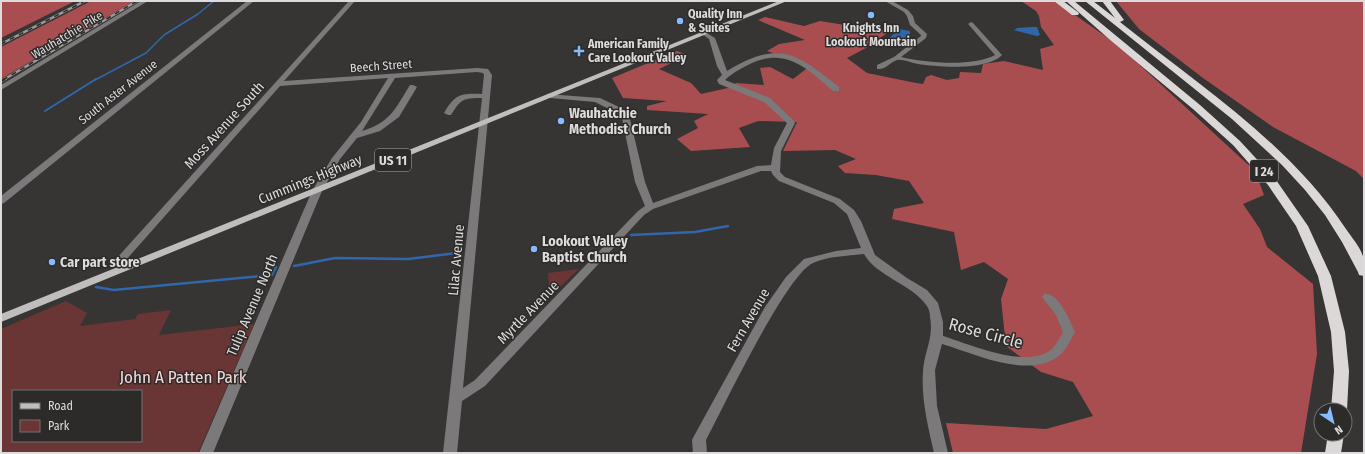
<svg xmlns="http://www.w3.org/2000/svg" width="1365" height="454" viewBox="0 0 1365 454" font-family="'Fira Sans Condensed',sans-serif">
  <rect width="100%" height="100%" fill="#373434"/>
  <g fill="#6a3535" fill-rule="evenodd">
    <polygon points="579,269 561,286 549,287 548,273"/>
    <path d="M66 301 87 313 80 326 135 319 138 314 171 310 159 335 254 324 198 453H1V329ZM13 391H141V441H13Z"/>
  </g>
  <g fill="#a94e50">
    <polygon points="1,1 75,1 1,38"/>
    <polygon points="91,1 134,1 1,79 1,47"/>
    <polygon points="1021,1 1055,1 1118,45 1255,171 1264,195 1243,204 1260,229 1267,247 1313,284 1317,354 1301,453 953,453 946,423 1046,429 1093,416 1073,382 1041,372 1006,346 1001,299 1008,279 984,262 961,270 954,232 892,219 894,209 924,203 909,181 876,175 845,173 838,166 856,159 835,150 783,151 797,122 758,121 739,128 750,147 691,151 677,139 698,128 694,121 708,114 647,110 647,106 667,101 623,98 612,78 677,51 688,55 659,69 691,83 701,94 728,88 736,83 764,85 760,68 770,67 793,79 810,66 767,51 779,44 805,40 758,20 765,17 804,26 820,21 857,27 865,34 876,28 890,31 866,48 847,58 867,73 916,83 923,84 926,77 931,75 947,80 959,78 960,72 981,73 983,64 1004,61 1043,70 1040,49 1054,45 1041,27 1039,16 1036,11"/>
    <polygon points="1116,1 1364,1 1364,179 1356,171 1273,127 1203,78 1139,29"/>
  </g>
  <g fill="#2f67aa">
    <polygon points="1032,27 1037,27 1040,35 1037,36 1013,30 1017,29 1016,28"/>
    <polygon points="899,29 910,31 910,35 901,46 892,46 887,40"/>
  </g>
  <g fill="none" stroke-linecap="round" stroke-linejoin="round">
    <polyline stroke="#2f67aa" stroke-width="1.5" points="95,80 146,53 164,35 198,14 214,1"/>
    <polyline stroke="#2f67aa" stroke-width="2" points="45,111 96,79"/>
    <g stroke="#2f67aa" stroke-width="2.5">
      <polyline points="631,235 695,232 728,226"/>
      <polyline points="294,266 335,258 408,259 457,253"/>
      <polyline points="96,287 114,290 272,275 276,267"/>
    </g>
    <g fill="#7b7979" fill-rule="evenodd">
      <polygon points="141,1 148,1 1,90 1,85"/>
      <polygon points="247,1 254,1 4,203 1,204 1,196"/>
      <path d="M349 1H355L284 81 477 68 488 69 492 75 463 388 475 380 638 211 645 206 635 182 622 118 613 111 595 102 550 98 546 96 547 94 600 98 619 107 629 115 645 182 653 203 757 166 771 165 774 148 787 123 764 102 719 84 717 80 722 75 717 66 709 39 702 34 705 32 715 38 727 71C778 40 796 52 839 87V91H833C807 68 784 46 748 65 740 69 731 74 725 80L770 98 794 121 795 123 781 151 780 172 785 177 840 199 854 210 861 221 875 255 907 278 927 290 938 303 943 322V336C969 344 1030 371 1053 348 1057 343 1060 337 1063 332L1056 315 1042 297 1044 294C1058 291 1070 321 1075 332 1071 339 1066 350 1060 355 1028 380 976 354 942 344L935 370 937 406 948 453H934C928 426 921 399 923 371 924 352 934 338 930 317 930 313 929 309 927 306 913 285 876 276 864 254 847 256 828 256 813 263 786 275 723 408 706 440L707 453H693L692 440 694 436 765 307 786 277 804 259 836 251 861 248 847 214 834 203 779 181 773 175 771 171H761L653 209 644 215 485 386 462 401 457 453H443L482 98C463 98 461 99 451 115H448L444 113C455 94 461 93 482 94L484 75 483 73 477 72 395 78 362 131C391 122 395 109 410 85H413L417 87 399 117 380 131 357 138 340 159 322 191 213 453H199L312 191 332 158 361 122 388 78 280 86 126 260V269L125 271H117L116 269V259Z"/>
      <path d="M885 1H892L908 10 913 16 915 23 927 34 926 38 901 57C926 63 973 67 995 55L969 25 968 24 971 22 973 23 1002 55C986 71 939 67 918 64 912 63 903 59 897 60 890 62 886 70 877 69V65L894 57 921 36V35L910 25 907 16 904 12Z"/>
    </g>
    <polygon fill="#c0bdbd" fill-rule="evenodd" points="779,1 787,1 1,322 1,314"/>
    <g fill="#dbd8d7" fill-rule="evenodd">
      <polygon points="1054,1 1063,1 1079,13 1078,15 1072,15"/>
      <polygon points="1066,1 1074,1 1200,105 1240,141 1276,180 1308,226 1331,276 1345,332 1349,371 1347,410 1345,414 1345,410 1331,410 1334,371 1331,332 1318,276 1296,226 1268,185 1233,145 1193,109 1109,39"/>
      <path d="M1085 1H1093L1115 18 1102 1H1110L1124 20 1120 22C1200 86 1289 143 1346 229 1352 238 1363 250 1364 261 1365 266 1364 271 1364 276L1359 275 1358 272 1342 242 1325 215 1305 190 1282 165 1232 119Z"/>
      <polygon points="1328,434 1344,434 1341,453 1325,453"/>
    </g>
    <defs>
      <g id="rail-far1">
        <polyline points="1,44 85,1"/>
        <polyline points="3,80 137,1"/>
      </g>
      <polyline id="rail" points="1,81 5,79"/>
    </defs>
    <use href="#rail-far1" stroke="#9d9a9a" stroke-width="2.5"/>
    <use href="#rail" stroke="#9d9a9a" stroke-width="3"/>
    <use href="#rail-far1" stroke="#2d2a2a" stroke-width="1.5" stroke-dasharray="5" stroke-linecap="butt"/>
    <use href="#rail" stroke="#2d2a2a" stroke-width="2" stroke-dasharray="6" stroke-linecap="butt"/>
  </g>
  <g fill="#87bbfb" stroke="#2d2a2a" stroke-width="1.5">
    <circle cx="871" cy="15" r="4"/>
    <circle cx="680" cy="21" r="4"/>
    <path d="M577 45h4v4h4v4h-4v4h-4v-4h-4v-4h4z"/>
    <circle cx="561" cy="121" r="4"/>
    <circle cx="534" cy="249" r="4"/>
    <circle cx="52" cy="262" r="4"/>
  </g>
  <g text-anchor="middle" stroke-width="3" stroke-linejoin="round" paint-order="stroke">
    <g font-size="12" font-weight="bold" fill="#dddbdb" stroke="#2d2a2a" text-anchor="start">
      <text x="688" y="18">Quality Inn<tspan x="688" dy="14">&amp; Suites</tspan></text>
      <text x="871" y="32" text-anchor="middle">Knights Inn<tspan x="871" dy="14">Lookout Mountain</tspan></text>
      <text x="588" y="48">American Family<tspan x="588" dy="14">Care Lookout Valley</tspan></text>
    </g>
    <g font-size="12" fill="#dddbdb" stroke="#2d2a2a">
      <text transform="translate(67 35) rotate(-31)" y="4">Wauhatchie Pike</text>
      <text transform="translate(381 66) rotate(-4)" y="4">Beech Street</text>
      <text transform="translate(118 92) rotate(-38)" y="4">South Aster Avenue</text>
    </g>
    <g fill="#2d2a2a" stroke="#a8a6a6" stroke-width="1">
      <rect x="375" y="149" width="36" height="22" rx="3"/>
      <rect x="1250" y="160" width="28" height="22" rx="3"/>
    </g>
    <g font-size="13" font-weight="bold" fill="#dddbdb">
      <text x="393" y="165">US 11</text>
      <text x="1264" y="176">I 24</text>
    </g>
    <g font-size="14" font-weight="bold" fill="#dddbdb" stroke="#2d2a2a" text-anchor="start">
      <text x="569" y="118">Wauhatchie<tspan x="569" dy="16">Methodist Church</tspan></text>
      <text x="542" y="246">Lookout Valley<tspan x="542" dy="16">Baptist Church</tspan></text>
      <text x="60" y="267">Car part store</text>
    </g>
    <g font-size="14" fill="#dddbdb" stroke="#2d2a2a">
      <text transform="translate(224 125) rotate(-48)" y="5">Moss Avenue South</text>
      <text transform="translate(310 179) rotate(-22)" y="5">Cummings Highway</text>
      <text transform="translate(456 260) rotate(-85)" y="5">Lilac Avenue</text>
      <text transform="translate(252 305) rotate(-67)" y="5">Tulip Avenue North</text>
      <text transform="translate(528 312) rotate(-46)" y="5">Myrtle Avenue</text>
      <text transform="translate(748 320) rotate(-60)" y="5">Fern Avenue</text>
    </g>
    <g font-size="17" fill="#dddbdb" stroke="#2d2a2a">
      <text transform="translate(986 333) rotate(15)" y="6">Rose Circle</text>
    </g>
    <g font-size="17" fill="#f2d7d6" stroke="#2d2a2a">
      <text x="183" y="383">John A Patten Park</text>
    </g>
  </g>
  <rect width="1365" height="454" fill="none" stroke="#dddbdb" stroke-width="4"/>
  <rect x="12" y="390" width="130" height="52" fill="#2d2a2a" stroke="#737171"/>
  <rect x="20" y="403" width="20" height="6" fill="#c0bdbd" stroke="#737171"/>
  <text x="48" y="410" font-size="12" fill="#dddbdb">Road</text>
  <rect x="20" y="420" width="20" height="12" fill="#6a3535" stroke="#737171"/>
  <text x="48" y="430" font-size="12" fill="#dddbdb">Park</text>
  <g transform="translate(1333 422) rotate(145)"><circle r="19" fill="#2d2a2a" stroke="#737171"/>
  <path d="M0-3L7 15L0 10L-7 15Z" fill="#87bbfb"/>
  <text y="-6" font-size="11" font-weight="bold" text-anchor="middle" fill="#dddbdb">N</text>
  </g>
</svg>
